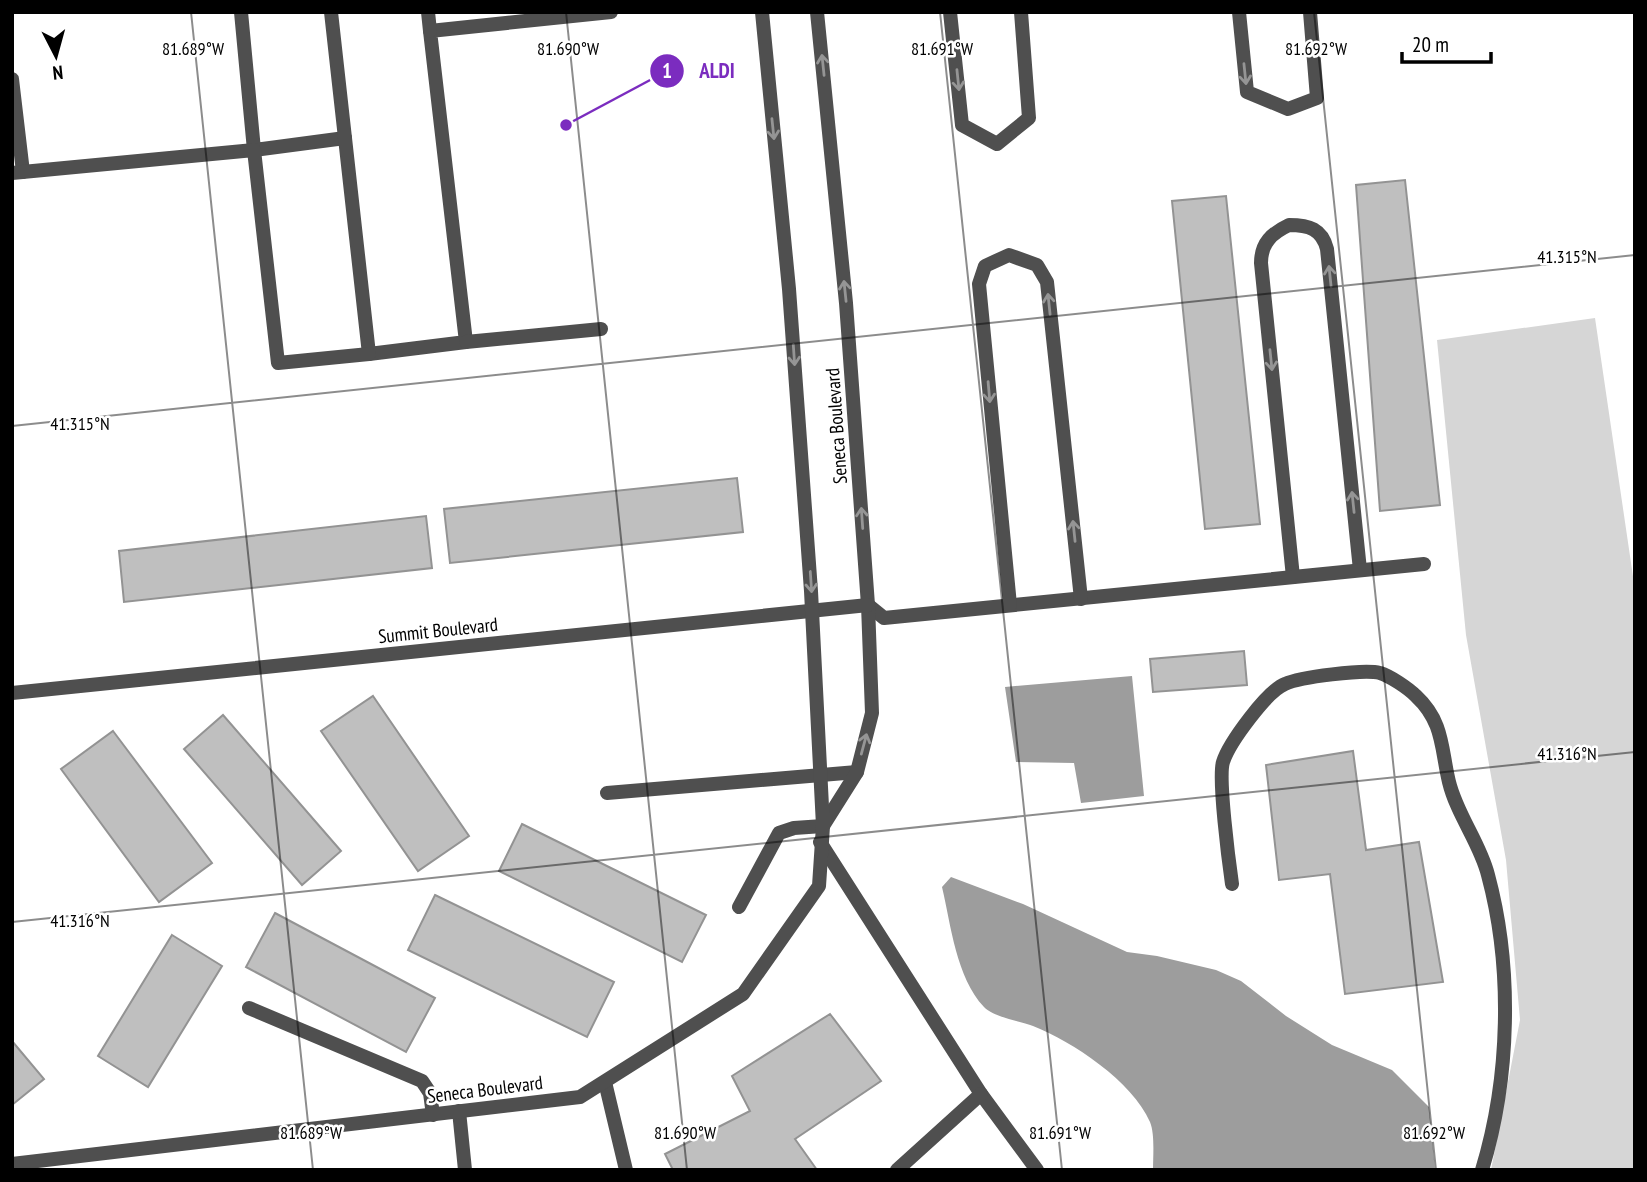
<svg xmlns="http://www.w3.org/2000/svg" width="1647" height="1182" viewBox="0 0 1647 1182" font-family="'PT Sans Narrow',sans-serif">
  <rect width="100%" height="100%" fill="#fff"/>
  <polygon fill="#d6d6d6" points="1595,318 1635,590 1635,1170 1491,1170 1520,1020 1506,860 1466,635 1437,340"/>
  <g fill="#9d9d9d">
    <polygon points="1132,676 1144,796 1081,803 1074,763 1016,762 1005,687"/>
    <path d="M951 877 1023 904 1127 952 1157 956 1216 970 1241 981 1286 1016 1332 1045 1392 1070 1429 1107 1435 1170H1153C1153 1156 1155 1134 1150 1122 1132 1081 1073 1042 1033 1026 1020 1021 993 1017 984 1007 956 977 951 925 942 887Z"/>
  </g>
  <g fill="#bfbfbf" stroke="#939393" stroke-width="2">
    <polygon points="1405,180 1440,505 1380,511 1356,185"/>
    <polygon points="1226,196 1260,524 1205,529 1172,201"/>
    <polygon points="737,478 743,532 450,563 444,509"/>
    <polygon points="426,516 432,568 124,602 119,551"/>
    <polygon points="1244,651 1247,685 1153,692 1150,659"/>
    <polygon points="373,696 469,836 418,871 321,731"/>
    <polygon points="223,715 341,851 302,885 184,749"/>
    <polygon points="113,731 212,863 159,902 61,769"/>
    <polygon points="1353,751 1366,850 1419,842 1443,982 1345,994 1330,874 1279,880 1266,765"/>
    <polygon points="522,824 706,915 682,962 499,871"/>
    <polygon points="435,895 614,982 587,1037 408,950"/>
    <polygon points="275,913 435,998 406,1052 246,967"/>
    <polygon points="172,935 222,966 148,1087 98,1056"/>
    <polygon points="830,1014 881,1081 795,1139 817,1170 673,1170 665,1154 750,1111 732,1076"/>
    <polygon points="12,1041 44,1079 12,1105"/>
  </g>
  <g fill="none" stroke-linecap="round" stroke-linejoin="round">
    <g stroke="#4f4f4f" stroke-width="14">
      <polyline points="241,12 254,150 345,138"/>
      <polyline points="331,12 369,354 466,342 430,31 611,12"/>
      <polyline points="428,12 430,31"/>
      <polyline points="950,12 962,125 997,144 1029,118 1021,12"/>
      <polyline points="1239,12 1247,92 1288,109 1317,98 1310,12"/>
      <polyline points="12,79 23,172"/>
      <polyline points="12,173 254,150 278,363 369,354"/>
      <polyline points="466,342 601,329"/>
      <path d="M1293 577 1261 263C1261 243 1272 233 1289 225 1309 225 1322 229 1327 249L1360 570"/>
      <polyline points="868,605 884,618 1424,564"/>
      <polyline points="1010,605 979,284 985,266 1009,255 1037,265 1047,282 1081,599"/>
      <polyline points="607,793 857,772"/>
      <polyline points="739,907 779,833 794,828 823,826"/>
      <polyline points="249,1008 422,1081 430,1093 433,1115"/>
    </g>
    <g stroke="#4f4f4f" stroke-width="14">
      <polyline points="817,12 846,303 868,605 872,713 857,772 823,826"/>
      <polyline points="12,693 868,605"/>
      <polyline points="820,842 981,1094 1037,1170"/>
      <path d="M1232 884C1229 863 1218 778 1223 762 1229 743 1267 691 1285 684 1300 677 1364 669 1380 673 1390 676 1408 688 1416 696 1444 722 1441 749 1449 782 1457 815 1480 843 1488 875 1513 968 1510 1078 1482 1170"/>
      <polyline points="605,1082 626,1170"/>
      <polyline points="459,1111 465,1170"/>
      <polyline points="12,1164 580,1097 743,994 819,886 823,826 811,591 789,289 762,12"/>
      <polyline points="897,1170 981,1094"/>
    </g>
  </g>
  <defs><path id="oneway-shaft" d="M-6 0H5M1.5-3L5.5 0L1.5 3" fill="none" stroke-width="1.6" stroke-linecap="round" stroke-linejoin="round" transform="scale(1.75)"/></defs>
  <g stroke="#959595">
    <use href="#oneway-shaft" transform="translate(823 65) rotate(-96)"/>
    <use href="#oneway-shaft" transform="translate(1245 74) rotate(84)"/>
    <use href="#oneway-shaft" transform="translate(958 80) rotate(84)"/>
    <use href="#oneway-shaft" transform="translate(773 129) rotate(84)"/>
    <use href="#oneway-shaft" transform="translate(1330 276) rotate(-96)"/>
    <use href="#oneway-shaft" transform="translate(845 291) rotate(-96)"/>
    <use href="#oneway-shaft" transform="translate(1049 304) rotate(-96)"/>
    <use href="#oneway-shaft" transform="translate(794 355) rotate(86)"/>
    <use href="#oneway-shaft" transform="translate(1271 360) rotate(84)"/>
    <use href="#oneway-shaft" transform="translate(989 392) rotate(85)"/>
    <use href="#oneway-shaft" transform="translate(1353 502) rotate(-96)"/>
    <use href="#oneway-shaft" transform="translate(862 518) rotate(-94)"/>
    <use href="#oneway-shaft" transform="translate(1074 531) rotate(-96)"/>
    <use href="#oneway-shaft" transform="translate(811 582) rotate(86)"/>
    <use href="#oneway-shaft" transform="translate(864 744) rotate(-75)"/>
  </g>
  <path fill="none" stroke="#000" stroke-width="2" stroke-opacity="0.45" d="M191 12 313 1170M566 12 687 1170M940 12 1062 1170M1314 12 1436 1170M12 426 1635 255M12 922 1635 752"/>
  <g text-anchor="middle" stroke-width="5" stroke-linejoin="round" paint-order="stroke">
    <g font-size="19" fill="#000" stroke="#fff">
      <text transform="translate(836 426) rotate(-94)" y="7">Seneca Boulevard</text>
      <text transform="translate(438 630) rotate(-6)" y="7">Summit Boulevard</text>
      <text transform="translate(485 1089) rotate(-7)" y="7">Seneca Boulevard</text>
    </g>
  </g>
  <g font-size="18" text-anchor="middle" fill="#000" stroke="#fff" stroke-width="5" stroke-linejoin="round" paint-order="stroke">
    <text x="193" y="55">81.689°W</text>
    <text x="568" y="55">81.690°W</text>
    <text x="942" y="55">81.691°W</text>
    <text x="1316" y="55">81.692°W</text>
    <text x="1567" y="263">41.315°N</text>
    <text x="80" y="430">41.315°N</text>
    <text x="1567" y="760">41.316°N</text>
    <text x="80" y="927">41.316°N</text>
    <text x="311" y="1139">81.689°W</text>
    <text x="685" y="1139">81.690°W</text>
    <text x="1060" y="1139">81.691°W</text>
    <text x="1434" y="1139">81.692°W</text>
  </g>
  <path fill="none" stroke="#7b2cbf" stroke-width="2.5" d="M566 125L667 71"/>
  <g fill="#7b2cbf" stroke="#fff" stroke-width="2.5">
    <circle cx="566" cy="125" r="7"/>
    <circle cx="667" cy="71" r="18"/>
  </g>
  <g font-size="21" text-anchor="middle" font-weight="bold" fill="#fff">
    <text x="667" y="78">1</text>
  </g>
  <g font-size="21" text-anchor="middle" font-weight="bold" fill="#7b2cbf" stroke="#fff" stroke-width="5" stroke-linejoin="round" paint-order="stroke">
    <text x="717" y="78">ALDI</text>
  </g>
  <rect width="1647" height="1182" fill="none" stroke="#000000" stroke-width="28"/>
  <g transform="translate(56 56) rotate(174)" stroke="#ffffff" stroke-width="5" paint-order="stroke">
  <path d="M0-5L12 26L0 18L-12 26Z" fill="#000000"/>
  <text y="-10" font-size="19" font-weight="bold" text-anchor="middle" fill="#000000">N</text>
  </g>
  <path d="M1402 52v10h89v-10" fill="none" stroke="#000000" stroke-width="3.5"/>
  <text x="1412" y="52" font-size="21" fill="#000000" stroke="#ffffff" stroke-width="5" paint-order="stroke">20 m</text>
</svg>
